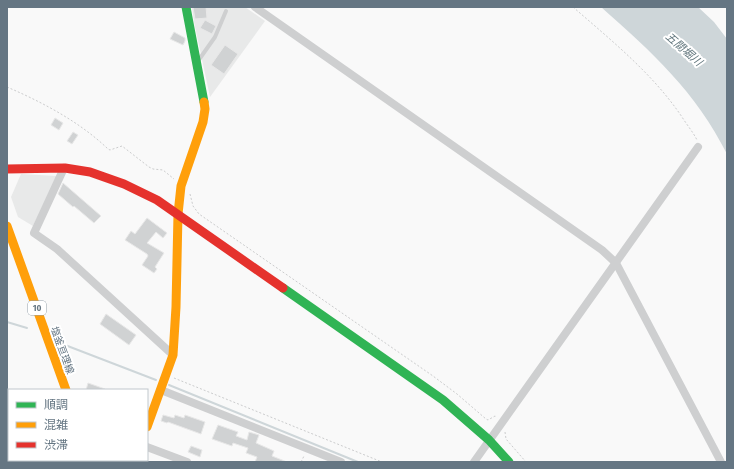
<svg xmlns="http://www.w3.org/2000/svg" width="734" height="469" viewBox="0 0 734 469" font-family="'Fira Sans Condensed','Noto Sans JP',sans-serif">
  <rect width="100%" height="100%" fill="#f9f9f9"/>
  <g fill="#e8e9e9">
    <polygon points="192,7 245,7 265,21 210,97 194,22"/>
    <polygon points="21,174 57,176 33,226 18,217 11,197"/>
  </g>
  <path fill="#ced6d9" d="M601 7H698L714 22 727 39V154C696 92 652 52 601 7Z"/>
  <g fill="none" stroke-linecap="round" stroke-linejoin="round">
    <g stroke="#ced6d9" stroke-width="2">
      <polyline points="7,322 27,328"/>
      <polyline points="65,345 156,380"/>
      <polyline points="169,385 358,462"/>
    </g>
  </g>
  <g fill="#d0d2d3" stroke="#e8e8e8">
    <polygon points="193,7 206,7 207,18 195,19"/>
    <polygon points="205,20 216,26 212,34 200,28"/>
    <polygon points="174,32 185,38 185,41 183,45 170,39"/>
    <polygon points="225,45 238,54 224,74 211,65"/>
    <polygon points="55,118 63,123 59,130 51,125"/>
    <polygon points="73,132 78,135 72,144 67,141"/>
    <polygon points="63,183 101,216 94,223 74,206 73,207 58,194"/>
    <polygon points="147,218 167,233 163,238 156,232 147,243 164,253 155,267 157,269 154,273 142,265 148,256 147,254 125,240 131,231 135,234"/>
    <polygon points="106,314 136,335 129,345 100,324"/>
    <polygon points="88,383 105,389 105,390 86,390"/>
    <polygon points="163,415 174,418 175,415 184,418 185,415 205,422 201,434 168,422 167,423 161,421"/>
    <polygon points="218,425 238,432 236,436 247,440 249,432 259,435 256,443 274,451 272,456 287,462 255,462 257,457 246,453 248,448 233,443 232,446 212,439"/>
    <polygon points="191,446 202,450 200,457 188,452"/>
  </g>
  <g fill="none" stroke-linecap="round" stroke-linejoin="round">
    <g stroke="#cbcccd" stroke-width="1" stroke-dasharray="2 2" stroke-linecap="butt">
      <path d="M573 7C612 41 653 74 682 117 687 125 693 132 697 140"/>
      <path d="M7 87C42 102 80 122 108 149L110 150 122 146 149 167 153 169 163 170 174 179"/>
      <polyline points="190,194 193,206 199,214 433,376 457,394 486,419 488,420 495,416 497,417"/>
      <polyline points="174,378 382,462"/>
      <polyline points="505,432 506,439 526,462"/>
      <polyline points="301,462 304,456"/>
    </g>
    <polyline stroke="#cecfd0" stroke-width="4" points="198,61 215,37 226,11"/>
    <g stroke="#cecfd0" stroke-width="8">
      <polyline points="255,7 602,250 616,263 721,462"/>
      <polyline points="64,168 34,233 57,249 173,355"/>
      <polyline points="161,390 341,462"/>
      <polyline points="147,447 187,462"/>
      <polyline points="474,462 698,147"/>
    </g>
    <g stroke="#30b455" stroke-width="9">
      <polyline points="186,7 204,102"/>
      <polyline points="283,288 443,400 489,440 509,462"/>
    </g>
    <g stroke="#ff9f0a" stroke-width="9">
      <polyline points="7,226 66,390"/>
      <polyline points="147,427 173,355 176,307 178,214 181,186 203,122 205,109 204,102"/>
      <polyline points="85,460 85,462"/>
    </g>
    <g stroke="#e5322d" stroke-width="9">
      <polyline points="7,169 65,168 90,172 124,184 157,200 283,288"/>
      <polyline points="134,462 135,460"/>
    </g>
  </g>
  <g text-anchor="middle" stroke-width="4" stroke-linejoin="round" paint-order="stroke">
    <rect fill="#fff" stroke="#939fa8" stroke-width="1" x="28" y="301" width="18" height="14" rx="3"/>
    <g font-size="9" font-weight="bold" fill="#657683">
      <text x="37" y="311">10</text>
    </g>
    <g font-size="10" fill="#657683" stroke="#fff">
      <text transform="translate(63 350) rotate(70)" y="4">塩釜亘理線</text>
    </g>
    <g font-size="11" font-style="italic" fill="#60757c" stroke="#fff">
      <text transform="translate(684 49) rotate(41)" y="4">五間堀川</text>
    </g>
  </g>
  <rect width="734" height="469" fill="none" stroke="#657683" stroke-width="16"/>
  <rect x="8" y="389" width="140" height="72" fill="#ffffff" stroke="#c1c8cd"/>
  <rect x="16" y="402" width="20" height="6" fill="#30b455" stroke="#c1c8cd"/>
  <text x="44" y="409" font-size="12" fill="#657683">順調</text>
  <rect x="16" y="422" width="20" height="6" fill="#ff9f0a" stroke="#c1c8cd"/>
  <text x="44" y="429" font-size="12" fill="#657683">混雑</text>
  <rect x="16" y="442" width="20" height="6" fill="#e5322d" stroke="#c1c8cd"/>
  <text x="44" y="449" font-size="12" fill="#657683">渋滞</text>
</svg>
